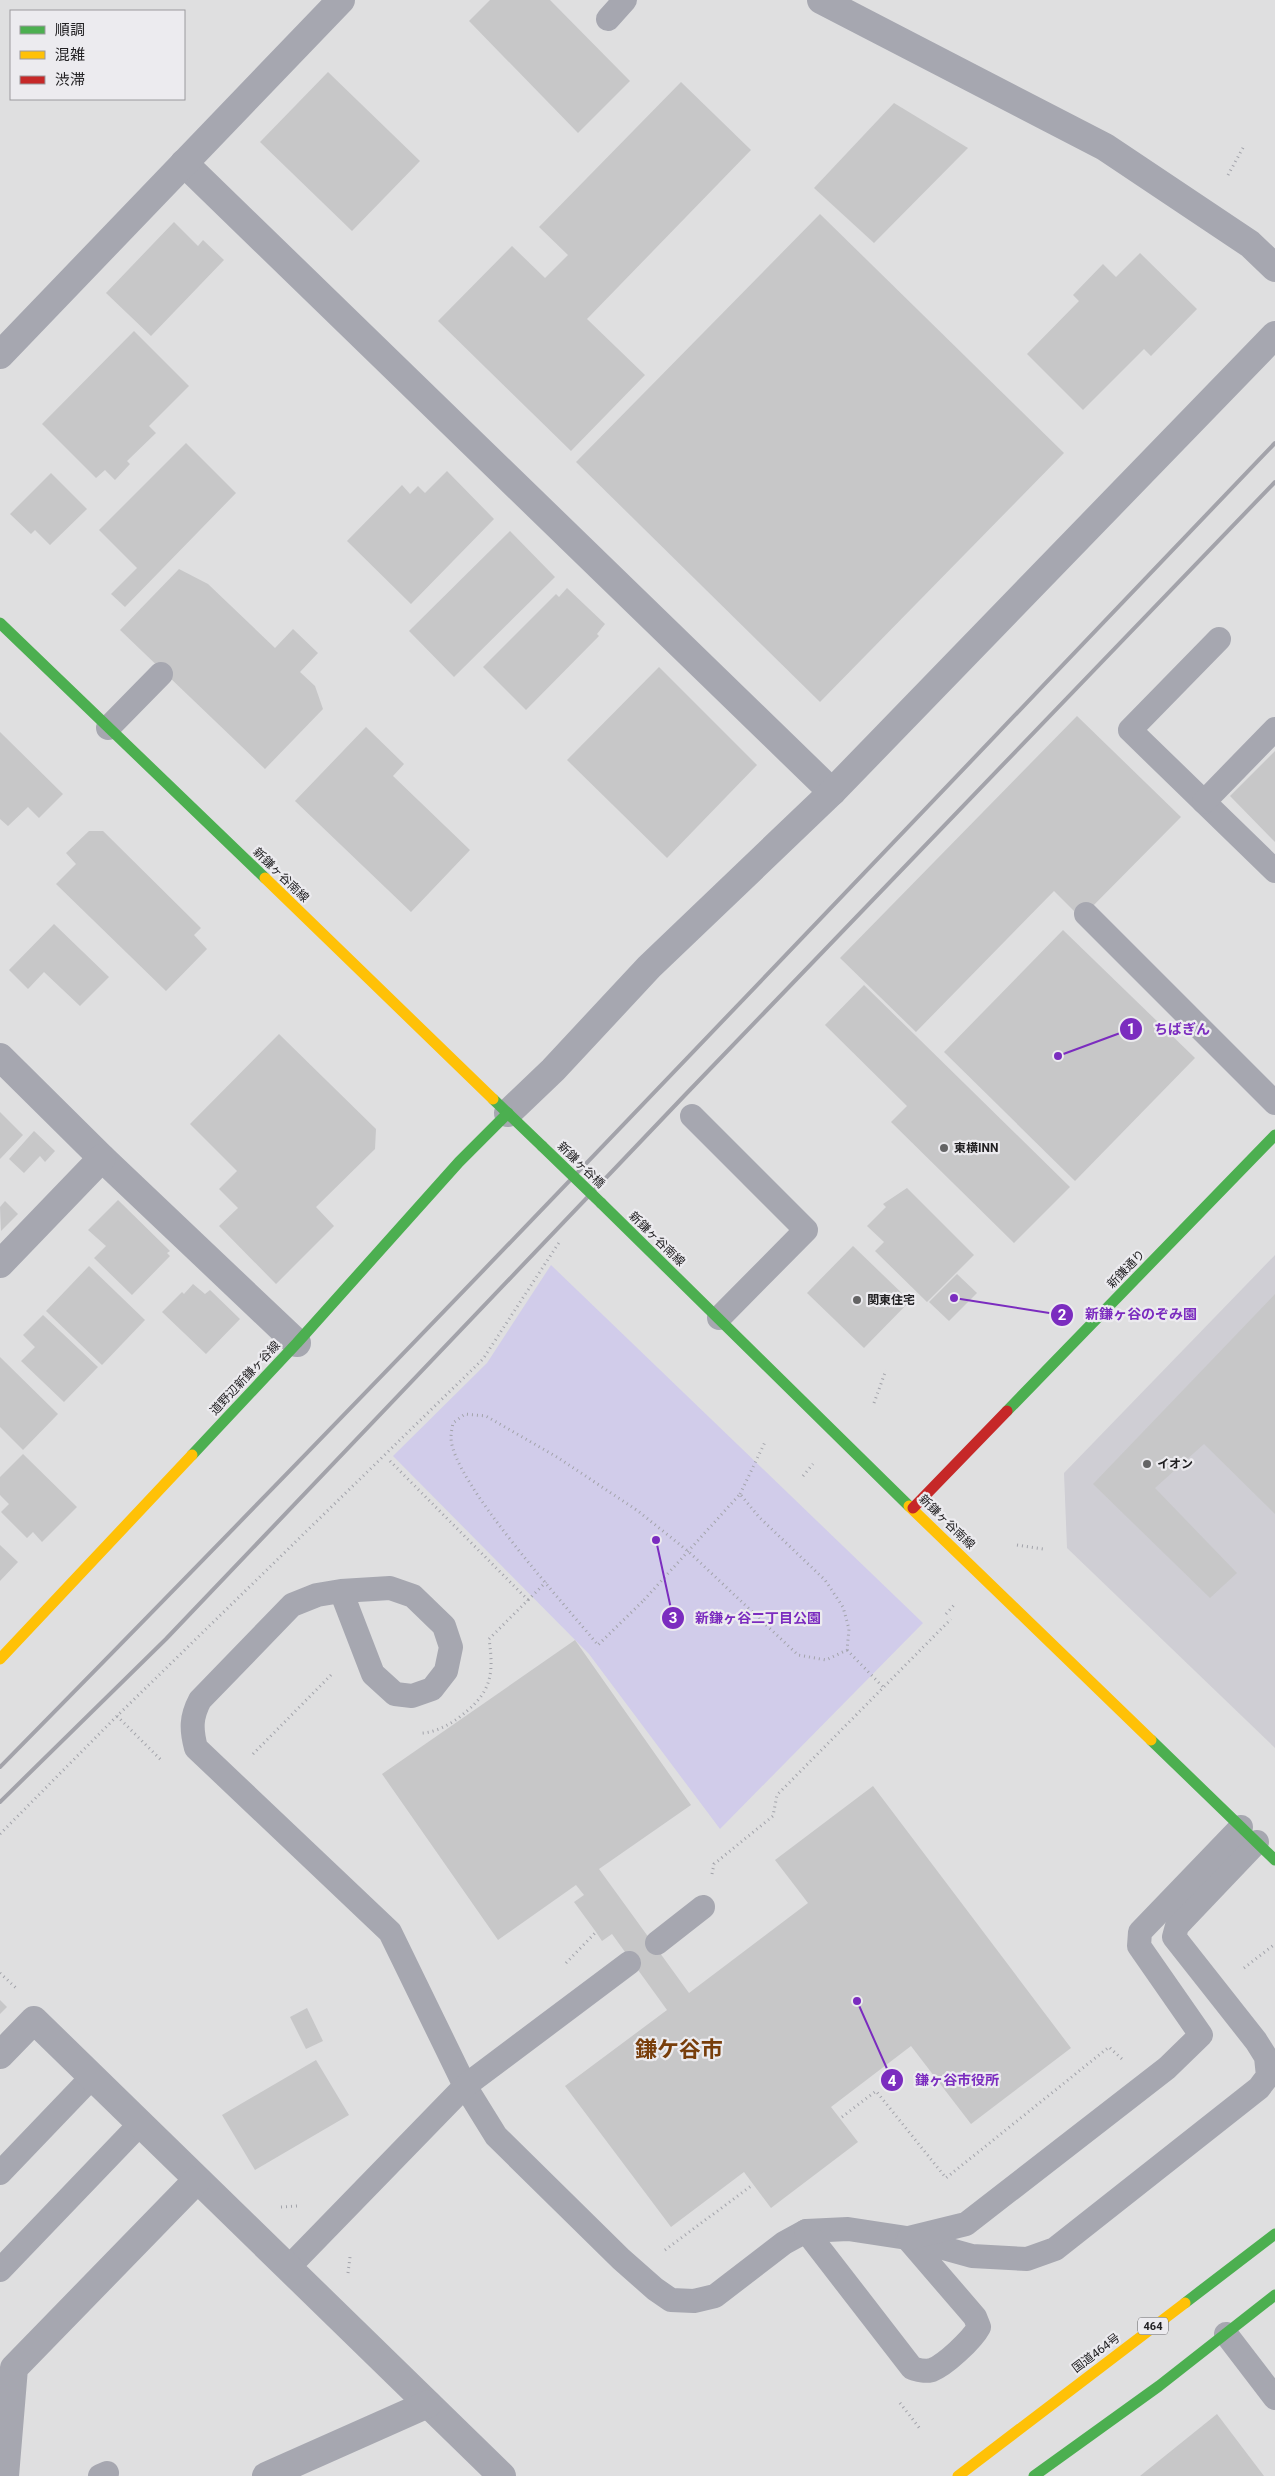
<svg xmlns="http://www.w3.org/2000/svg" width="1275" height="2476" viewBox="0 0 1275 2476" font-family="Roboto,'Noto Sans JP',sans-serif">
  <rect width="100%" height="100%" fill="#dfdfe0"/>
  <polygon fill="#cfced4" points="1275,1255 1275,1748 1067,1548 1064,1473"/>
  <polygon fill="#d1ccea" points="551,1265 923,1623 720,1829 589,1654 393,1456 487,1363"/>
  <g fill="#c7c7c8">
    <polygon points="490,0 550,0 630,81 578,133 469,21"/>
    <polygon points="328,72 420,161 352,231 260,142"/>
    <polygon points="681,82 751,150 587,319 645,375 571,451 438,321 512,246 545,278 568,255 539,227"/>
    <polygon points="894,103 968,148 874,243 814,188"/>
    <polygon points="820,214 1064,453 820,702 576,462"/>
    <polygon points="174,222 198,246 203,240 224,260 151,336 106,293"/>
    <polygon points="1140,253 1197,309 1151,356 1144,349 1083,410 1027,354 1079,301 1073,295 1103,264 1116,277"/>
    <polygon points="134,331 189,386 149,426 156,433 127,461 130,464 115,480 105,470 96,478 42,424"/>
    <polygon points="186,443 236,493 125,607 111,594 137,568 99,530"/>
    <polygon points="447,471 494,519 411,604 347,541 402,485 410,494 418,486 425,493"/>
    <polygon points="51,473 87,509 50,545 35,530 31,534 10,514"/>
    <polygon points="510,531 555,577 454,677 409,631"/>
    <polygon points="179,569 208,584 275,648 293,629 318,653 300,672 315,686 323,709 265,769 120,630"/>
    <polygon points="567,588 605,624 597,634 599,636 526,710 483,667 556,594 559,597"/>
    <polygon points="659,667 757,765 667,858 567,760"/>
    <polygon points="1077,716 1181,817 1081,918 1054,891 916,1032 840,958"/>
    <polygon points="366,727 404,764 393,776 470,850 411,912 295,801"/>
    <polygon points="0,732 63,794 39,818 28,807 8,826 0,819"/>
    <polygon points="1275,751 1275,842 1230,796"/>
    <polygon points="89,831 103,831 201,928 194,935 207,949 166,991 56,884 76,864 66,853"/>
    <polygon points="54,924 109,977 80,1006 44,972 28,989 9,970"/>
    <polygon points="1063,930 1195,1058 1075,1181 944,1052"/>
    <polygon points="864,985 1070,1187 1014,1243 891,1122 907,1106 825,1025"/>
    <polygon points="279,1034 376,1129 375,1149 316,1207 334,1226 276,1284 219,1226 238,1208 219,1189 237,1171 190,1124"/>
    <polygon points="0,1112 23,1135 0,1159"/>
    <polygon points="34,1131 55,1151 45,1162 40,1156 24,1173 9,1159"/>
    <polygon points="907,1188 974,1255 927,1302 875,1251 884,1242 867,1226 886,1207 883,1204"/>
    <polygon points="118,1200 170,1251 167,1253 170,1256 132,1295 94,1258 106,1246 88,1230"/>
    <polygon points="5,1201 18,1214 1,1231 0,1207"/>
    <polygon points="853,1246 910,1301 864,1348 807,1293"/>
    <polygon points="89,1266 145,1320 102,1365 46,1311"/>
    <polygon points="957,1274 977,1293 949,1321 929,1302"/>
    <polygon points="193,1284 205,1294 210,1290 240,1319 206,1354 162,1312 182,1292 184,1294"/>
    <polygon points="1275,1294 1275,1514 1204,1444 1155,1488 1237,1573 1210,1598 1093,1484"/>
    <polygon points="43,1315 98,1367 64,1402 21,1361 35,1347 23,1335"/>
    <polygon points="0,1357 58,1414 23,1450 0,1427"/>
    <polygon points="23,1454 77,1507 42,1542 33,1532 27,1538 1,1512 9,1504 0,1495 0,1477"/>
    <polygon points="0,1545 18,1562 0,1581"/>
    <polygon points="575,1640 691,1805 599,1869 689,1993 808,1903 775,1860 873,1786 1071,2048 971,2124 911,2046 831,2107 858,2142 771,2208 744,2172 671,2227 565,2086 667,2010 612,1934 602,1941 596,1932 574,1902 584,1895 576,1885 498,1940 382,1774"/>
    <polygon points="0,2000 7,2007 0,2014"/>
    <polygon points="307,2008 323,2041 306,2049 290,2017"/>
    <polygon points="316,2060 349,2115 255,2170 222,2115"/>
    <polygon points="1217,2414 1264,2476 1140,2476"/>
  </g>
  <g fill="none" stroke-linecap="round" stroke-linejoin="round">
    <g stroke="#a2a3aa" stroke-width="3" stroke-dasharray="1 4" stroke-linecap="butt">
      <polyline points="1228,175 1244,146"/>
      <polyline points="874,1403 886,1370"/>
      <path d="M390 1461 528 1600 489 1639C495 1679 489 1695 457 1719 447 1726 433 1733 421 1733"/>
      <polyline points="803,1476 813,1464"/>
      <polyline points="740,1494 766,1440"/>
      <polyline points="1017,1545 1043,1549"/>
      <polyline points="528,1600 546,1582"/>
      <path d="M644 1600 740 1494 759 1517 825 1580 843 1607 849 1629 847 1650 826 1660 798 1655 689 1552 638 1511 557 1457 486 1416 465 1414 453 1423C452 1428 451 1433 451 1438 452 1481 567 1607 598 1645L644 1600"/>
      <polyline points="946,1614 956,1603"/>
      <polyline points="847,1650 883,1687"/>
      <polyline points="117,1716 161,1760"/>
      <polyline points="253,1754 333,1673"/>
      <polyline points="0,1834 117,1716 483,1359 560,1241"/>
      <polyline points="712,1874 714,1864 773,1816 777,1795 951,1619"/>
      <polyline points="566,1963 596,1932"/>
      <polyline points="1244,1968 1275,1944"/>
      <polyline points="0,1973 16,1988"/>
      <polyline points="842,2117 876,2091 946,2178 1109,2047 1122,2059"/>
      <polyline points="281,2207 297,2206"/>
      <polyline points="665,2250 751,2186"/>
      <polyline points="348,2273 350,2257"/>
      <polyline points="900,2403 921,2430"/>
    </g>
    <g stroke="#a6a7b0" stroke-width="24">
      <polyline points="608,19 625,0"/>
      <polyline points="1219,639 1130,730 1275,871"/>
      <polyline points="108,728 161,674"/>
      <polyline points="1204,802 1275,729"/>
      <polyline points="1086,914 1275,1103"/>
      <polyline points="692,1116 806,1230 719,1318"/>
      <path d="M341 1591 373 1674 395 1694 412 1696 432 1689 446 1671 451 1647 444 1626 413 1596 390 1588 341 1591 317 1595 292 1605 200 1700C191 1717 191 1729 196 1748L390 1932 465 2086 496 2136 621 2259 655 2289 671 2300 694 2301 715 2296 784 2243 806 2231 848 2229 907 2238 972 2256 1027 2259 1055 2249 1259 2088 1268 2076 1266 2057 1256 2041 1174 1937 1177 1926 1257 1842"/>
      <polyline points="657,1943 703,1907"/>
      <polyline points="0,2173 92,2077"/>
      <path d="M806 2231 912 2368C919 2370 924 2372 932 2370 945 2365 972 2340 979 2327L975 2317 907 2238"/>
      <polyline points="909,2238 966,2224 1167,2068 1201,2035 1139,1946 1140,1932 1241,1827"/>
      <polyline points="288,2268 465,2086 629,1963"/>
      <polyline points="0,2270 140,2124"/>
      <polyline points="1226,2334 1275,2398"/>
      <polyline points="100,2476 107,2473"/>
    </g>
    <g stroke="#a6a7b0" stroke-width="28">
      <polyline points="821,0 1105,147 1250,244 1275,268"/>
      <polyline points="184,163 832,792"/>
      <polyline points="0,355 341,0"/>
      <polyline points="0,1057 102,1158 297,1343"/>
      <polyline points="508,1113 553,1070 649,967 832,792 1275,335"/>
      <polyline points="0,1264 102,1158"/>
      <polyline points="0,2055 34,2020 502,2476"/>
      <polyline points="5,2476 14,2368 197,2180"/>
      <polyline points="266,2476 428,2404"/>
    </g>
    <g stroke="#4caf50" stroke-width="11">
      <polyline points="0,623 265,878"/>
      <polyline points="493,1099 542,1146"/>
      <polyline points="601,1203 909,1506"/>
      <polyline points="1007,1411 1275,1135"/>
      <polyline points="192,1455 297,1343 459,1162 508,1113"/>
      <polyline points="1151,1740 1275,1860"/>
      <polyline points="1185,2303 1275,2234"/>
      <polyline points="1034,2476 1159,2386 1275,2295"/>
    </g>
    <g stroke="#ffc107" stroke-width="11">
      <polyline points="265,878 493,1099"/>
      <polyline points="909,1506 1151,1740"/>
      <polyline points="0,1659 192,1455"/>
      <polyline points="958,2476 1185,2303"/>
    </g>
    <polyline stroke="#c62828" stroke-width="11" points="913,1508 1007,1411"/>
    <g stroke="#a3a3aa" stroke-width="4">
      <path d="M0 1767C430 1331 851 886 1275 443"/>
      <polyline points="0,1802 166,1639 685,1095 1275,482"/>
    </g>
    <polyline stroke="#4caf50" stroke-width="11" points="542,1146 601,1203"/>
  </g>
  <g fill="#646465" stroke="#ecebef" stroke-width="2">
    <circle cx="944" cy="1148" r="5"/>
    <circle cx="857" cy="1300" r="5"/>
    <circle cx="1147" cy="1464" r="5"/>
  </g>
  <g text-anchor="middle" stroke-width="4.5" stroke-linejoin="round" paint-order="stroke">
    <rect fill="#ecebef" stroke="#5f5e60" stroke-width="1" x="1138" y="2317.5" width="30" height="17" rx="4"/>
    <g font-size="11" font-weight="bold" fill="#222123">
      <text x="1153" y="2330">464</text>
    </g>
    <g font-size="12" fill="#222123" stroke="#ecebef">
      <text transform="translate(281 875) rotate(44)" y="4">新鎌ヶ谷南線</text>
      <text transform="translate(581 1165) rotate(44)" y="4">新鎌ヶ谷橋</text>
      <text transform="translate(657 1239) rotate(44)" y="4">新鎌ヶ谷南線</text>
      <text transform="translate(1126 1269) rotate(-46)" y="4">新鎌通り</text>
      <text transform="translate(245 1378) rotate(-47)" y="4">道野辺新鎌ヶ谷線</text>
      <text transform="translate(947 1522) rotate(44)" y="4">新鎌ヶ谷南線</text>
      <text transform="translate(1096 2353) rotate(-37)" y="4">国道464号</text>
    </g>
    <g font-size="12" font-weight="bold" fill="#222123" stroke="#ecebef" text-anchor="start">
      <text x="954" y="1152">東横INN</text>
      <text x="867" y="1304">関東住宅</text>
      <text x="1157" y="1468">イオン</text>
    </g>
    <g font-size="22" font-weight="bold" fill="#783e0b" stroke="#ecebef">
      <text x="679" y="2057">鎌ケ谷市</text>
    </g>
  </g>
  <path fill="none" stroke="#7b2cbf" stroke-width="2" d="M1058 1056L1131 1029M954 1298L1062 1315M656 1540L673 1618M857 2001L892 2080"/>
  <g fill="#7b2cbf" stroke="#ecebef" stroke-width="2">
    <circle cx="1058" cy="1056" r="5"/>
    <circle cx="954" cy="1298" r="5"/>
    <circle cx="656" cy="1540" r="5"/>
    <circle cx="857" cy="2001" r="5"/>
    <circle cx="1131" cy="1029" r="12"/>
    <circle cx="1062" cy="1315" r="12"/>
    <circle cx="673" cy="1618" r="12"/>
    <circle cx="892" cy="2080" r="12"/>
  </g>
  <g font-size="15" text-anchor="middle" font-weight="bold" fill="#fff">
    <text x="1131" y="1034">1</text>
    <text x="1062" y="1320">2</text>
    <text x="673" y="1623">3</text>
    <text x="892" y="2086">4</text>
  </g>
  <g font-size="14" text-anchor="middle" font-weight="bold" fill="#7b2cbf" stroke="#ecebef" stroke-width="4.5" stroke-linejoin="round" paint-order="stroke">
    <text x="1182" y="1034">ちばぎん</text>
    <text x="1141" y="1319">新鎌ヶ谷のぞみ園</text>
    <text x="758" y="1623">新鎌ヶ谷二丁目公園</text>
    <text x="957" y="2085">鎌ヶ谷市役所</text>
  </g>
  <rect x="10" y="10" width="175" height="90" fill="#ecebef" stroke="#9b9a9d"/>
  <rect x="20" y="26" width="25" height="8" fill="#4caf50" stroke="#9b9a9d"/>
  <text x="55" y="35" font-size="15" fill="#222123">順調</text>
  <rect x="20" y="51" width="25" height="8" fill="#ffc107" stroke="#9b9a9d"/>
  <text x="55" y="60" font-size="15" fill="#222123">混雑</text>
  <rect x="20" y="76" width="25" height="8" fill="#c62828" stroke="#9b9a9d"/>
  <text x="55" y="85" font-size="15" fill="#222123">渋滞</text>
</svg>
